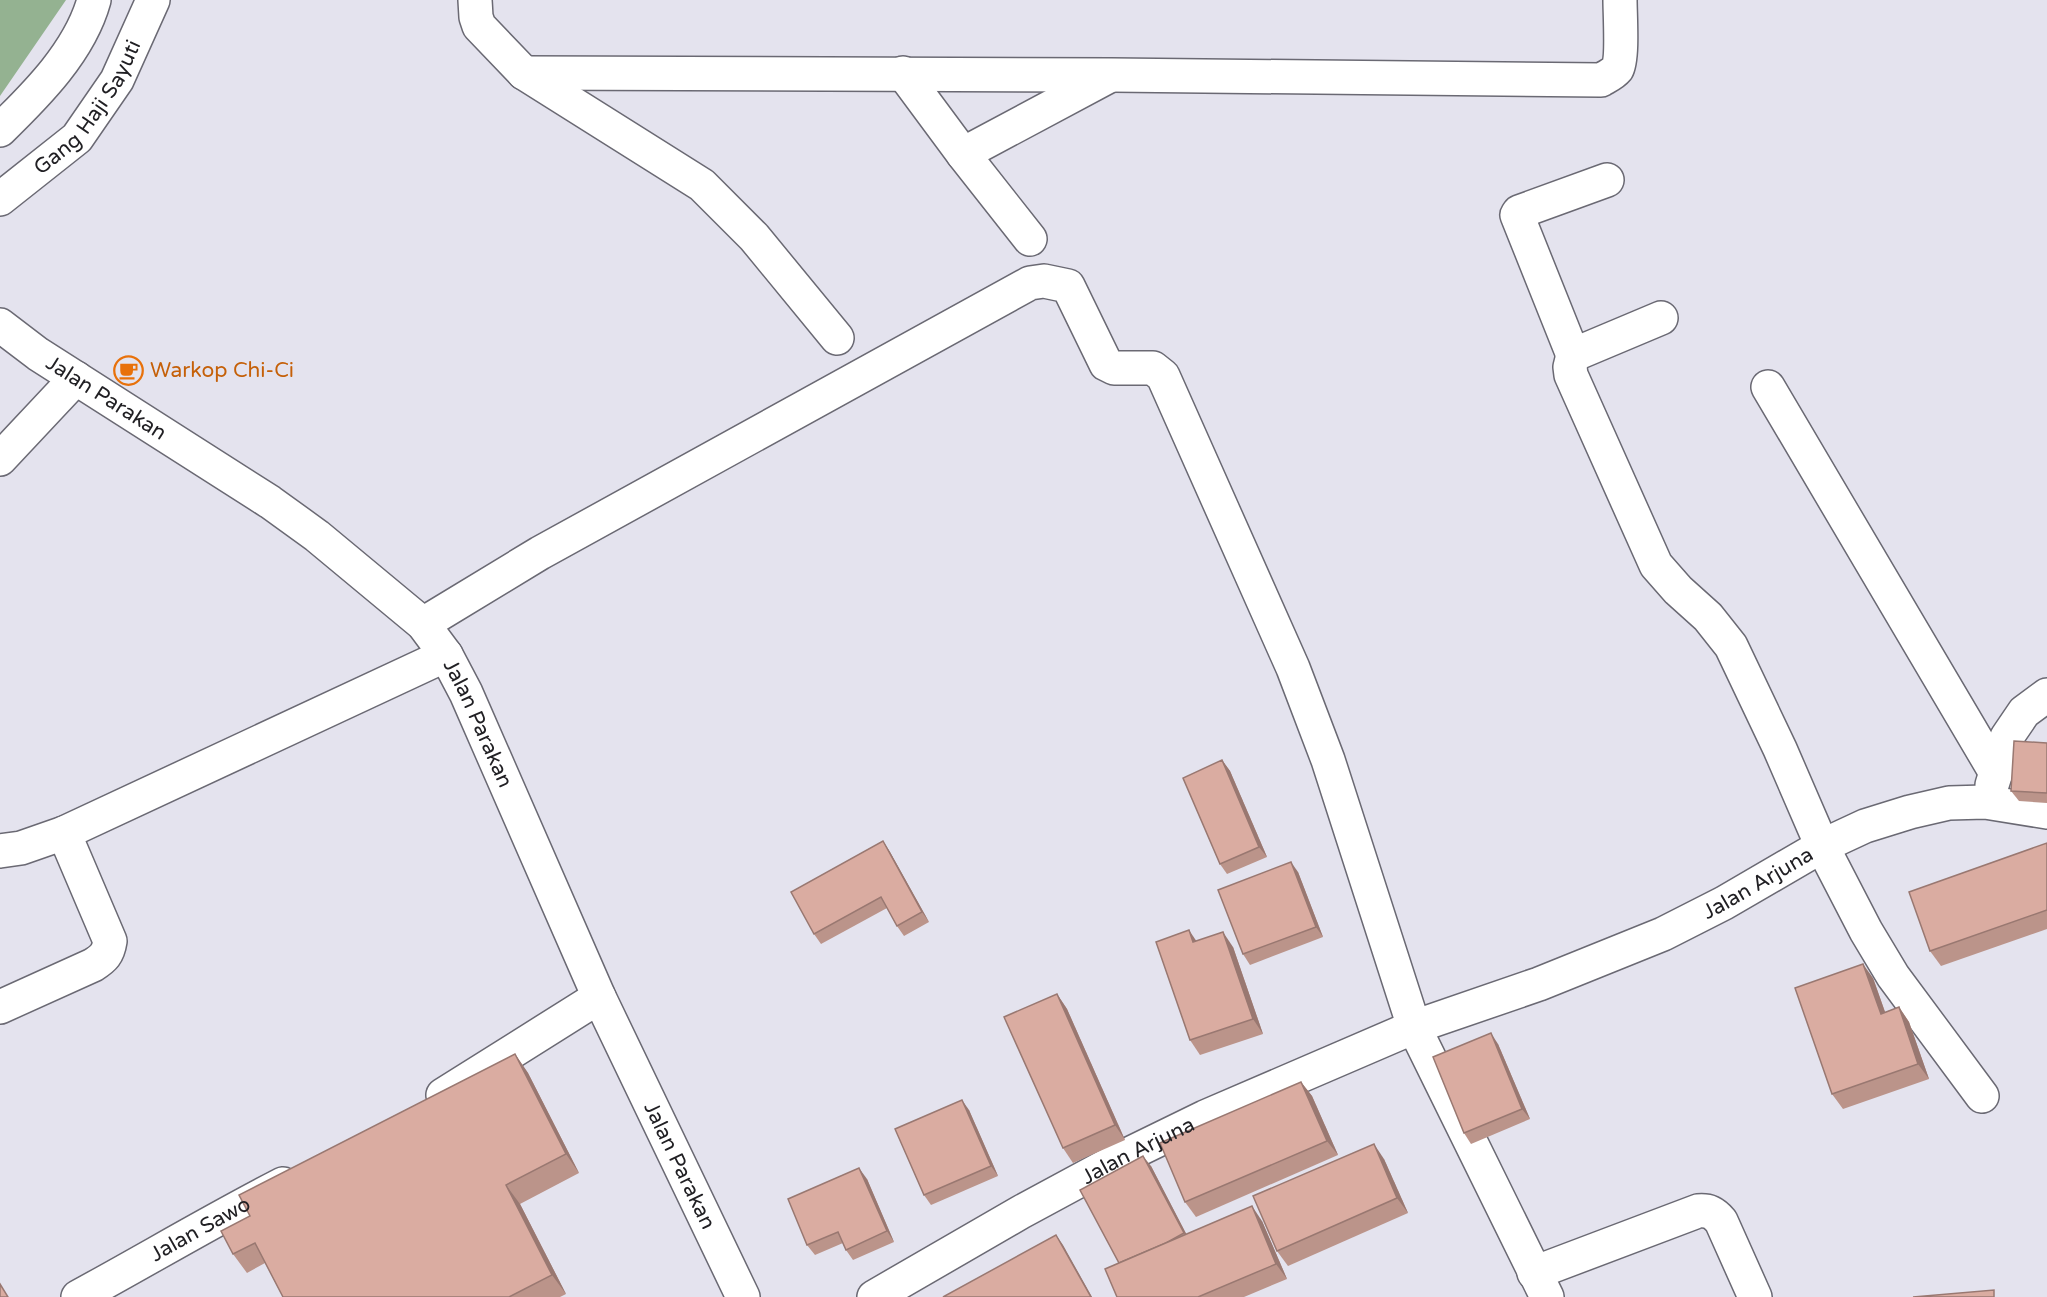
<svg xmlns="http://www.w3.org/2000/svg" width="2047" height="1297" viewBox="0 0 2047 1297" font-family="'Varela Round',sans-serif">
  <rect width="100%" height="100%" fill="#e4e3ee"/>
  <polygon fill="#94b291" points="0,0 66,0 0,96"/>
  <g fill="none" stroke-linecap="round" stroke-linejoin="round">
    <defs>
      <g id="minor">
        <polyline points="475,0 476,17 479,26 524,73 702,185 754,237 837,338"/>
        <path d="M524 73 1112 75 1601 80C1606 77 1613 74 1617 69 1623 59 1620 14 1620 0"/>
        <polyline points="903,73 963,154 1030,239"/>
        <path d="M0 130C37 94 80 51 94 0"/>
        <polyline points="963,154 1109,76"/>
        <path id="s1" d="M0 199 77 138 117 80 153 0"/>
        <polyline points="1661,318 1573,355 1570,367 1571,375 1656,565 1678,590 1708,617 1731,646 1780,749 1822,846 1866,931 1893,976 1982,1096"/>
        <path id="s2" d="M0 325 38 354 270 502 317 536 423 624 446 655 466 693 599 997 743 1297"/>
        <polyline points="1573,355 1517,215 1519,212 1607,180"/>
        <polyline points="1768,387 1996,773"/>
        <polyline points="0,459 76,378"/>
        <polyline points="423,624 540,553 1030,283 1044,281 1068,286 1106,364 1114,368 1153,368 1163,376 1293,668 1328,760 1414,1027 1547,1297"/>
        <polyline points="1992,785 2007,737 2024,712 2047,695"/>
        <polyline points="0,851 21,848 64,833 446,655"/>
        <path d="M0 1007 93 965C104 958 108 954 110 941L64 833"/>
        <polyline points="443,1095 599,997"/>
        <path d="M1534 1273 1698 1211C1709 1210 1714 1213 1721 1221L1755 1297"/>
        <path id="s3" d="M78 1297C146 1260 213 1220 283 1184"/>
        <path id="s4" d="M874 1297 1021 1212 1121 1158 1205 1117 1414 1027 1539 984 1663 934 1724 903 1822 846 1865 826 1910 812 1949 803 1985 802 2047 812"/>
      </g>
    </defs>
    <use href="#minor" stroke="#6a6973" stroke-width="36"/>
    <use href="#minor" stroke="#fff" stroke-width="33"/>
  </g>
  <g fill="#bb948a">
    <polygon points="2047,743 2047,803 2019,801 2011,791"/>
    <polygon points="1222,760 1230,771 1267,857 1227,874 1220,864"/>
    <polygon points="883,841 890,852 929,922 904,936 897,926 887,908 821,944 814,934"/>
    <polygon points="2047,843 2047,929 1941,966 1930,951"/>
    <polygon points="1298,872 1323,937 1250,965 1243,954"/>
    <polygon points="1196,941 1233,947 1263,1034 1200,1055 1190,1040"/>
    <polygon points="1873,978 1885,1012 1899,1007 1909,1022 1929,1079 1843,1109 1832,1094"/>
    <polygon points="1057,994 1067,1009 1125,1140 1073,1163 1063,1148"/>
    <polygon points="1498,1044 1530,1119 1471,1144 1464,1133"/>
    <polygon points="515,1054 528,1073 579,1173 520,1204 566,1294 560,1297 283,1297 265,1263 247,1273 233,1254"/>
    <polygon points="1301,1082 1312,1096 1338,1155 1196,1217 1185,1202"/>
    <polygon points="969,1110 998,1176 931,1205 924,1195"/>
    <polygon points="1384,1159 1408,1213 1288,1266 1277,1251"/>
    <polygon points="1151,1166 1186,1234 1262,1221 1287,1279 1244,1297 1117,1297 1119,1263"/>
    <polygon points="867,1179 894,1242 853,1260 846,1250 843,1243 815,1255 807,1245"/>
  </g>
  <g fill="#997871">
    <polygon points="1222,760 1230,771 1267,857 1259,847"/>
    <polygon points="883,841 890,852 929,922 922,912"/>
    <polygon points="1291,862 1298,872 1323,937 1316,927"/>
    <polygon points="1189,930 1199,945 1193,942"/>
    <polygon points="1223,932 1233,947 1263,1034 1253,1019"/>
    <polygon points="1863,964 1873,978 1891,1029 1881,1014"/>
    <polygon points="1057,994 1067,1009 1125,1140 1115,1125"/>
    <polygon points="1899,1007 1909,1022 1929,1079 1918,1064"/>
    <polygon points="1491,1033 1498,1044 1530,1119 1522,1109"/>
    <polygon points="515,1054 528,1073 579,1173 566,1154"/>
    <polygon points="1301,1082 1312,1096 1338,1155 1327,1141"/>
    <polygon points="962,1100 969,1110 998,1176 991,1166"/>
    <polygon points="1374,1144 1384,1159 1408,1213 1397,1198"/>
    <polygon points="1143,1156 1151,1166 1191,1243 1184,1233"/>
    <polygon points="859,1168 867,1179 894,1242 887,1231"/>
    <polygon points="506,1185 520,1204 566,1294 552,1275"/>
    <polygon points="1252,1206 1262,1221 1287,1279 1276,1264"/>
    <polygon points="1056,1235 1063,1245 1092,1297 1091,1297"/>
  </g>
  <g fill="#daaca1" stroke="#997871" stroke-width="1.5">
    <polygon points="2014,741 2047,743 2047,793 2011,791"/>
    <polygon points="1222,760 1259,847 1220,864 1183,778"/>
    <polygon points="883,841 922,912 897,926 881,897 814,934 791,892"/>
    <polygon points="2047,843 2047,910 1930,951 1909,892"/>
    <polygon points="1291,862 1316,927 1243,954 1218,890"/>
    <polygon points="1189,930 1193,942 1223,932 1253,1019 1190,1040 1156,942"/>
    <polygon points="1863,964 1881,1014 1899,1007 1918,1064 1832,1094 1795,988"/>
    <polygon points="1057,994 1115,1125 1063,1148 1004,1017"/>
    <polygon points="1491,1033 1522,1109 1464,1133 1433,1057"/>
    <polygon points="515,1054 566,1154 506,1185 552,1275 509,1297 283,1297 255,1243 233,1254 221,1231 250,1216 239,1195"/>
    <polygon points="1301,1082 1327,1141 1185,1202 1160,1143"/>
    <polygon points="962,1100 991,1166 924,1195 895,1129"/>
    <polygon points="1374,1144 1397,1198 1277,1251 1253,1196"/>
    <polygon points="1143,1156 1184,1233 1166,1243 1119,1263 1080,1190"/>
    <polygon points="859,1168 887,1231 846,1250 838,1232 807,1245 788,1199"/>
    <polygon points="1252,1206 1276,1264 1198,1297 1117,1297 1105,1269"/>
    <polygon points="1056,1235 1091,1297 943,1297"/>
    <polygon points="0,1284 8,1297 0,1297"/>
    <polygon points="1994,1290 1994,1297 1913,1297"/>
  </g>
  <defs>
    <symbol id="cafe-ring" viewBox="-11 -11 22 22"><circle r="9.5" fill="#e4e3ee" stroke="#e8710a" stroke-width="1.5"/><path d="M-5.5-4.5H6V0H3Q3 3.5 0 3.5H-2.5Q-5.5 3.5-5.5 0ZM3-3.2v2h1.7v-2ZM-6 4.5H4V6H-6Z" fill="#e8710a"/></symbol>
  </defs>
  <g fill-rule="evenodd">
    <use href="#cafe-ring" x="112" y="354" width="33" height="33"/>
  </g>
  <g text-anchor="middle" stroke-width="4.5" stroke-linejoin="round" paint-order="stroke">
    <g font-size="21" fill="#212024" stroke="#e4e3ee">
      <text dy="7" stroke="none"><textPath href="#s1" startOffset="129">Gang Haji Sayuti</textPath></text>
      <text dy="7" stroke="none"><textPath href="#s2" startOffset="129">Jalan Parakan</textPath></text>
      <text dy="7" stroke="none"><textPath href="#s2" startOffset="633">Jalan Parakan</textPath></text>
      <text dy="7" stroke="none"><textPath href="#s4" startOffset="978">Jalan Arjuna</textPath></text>
      <text dy="7" stroke="none"><textPath href="#s4" startOffset="302">Jalan Arjuna</textPath></text>
      <text dy="7" stroke="none"><textPath href="#s2" startOffset="1119">Jalan Parakan</textPath></text>
      <text dy="7" stroke="none"><textPath href="#s3" startOffset="140">Jalan Sawo</textPath></text>
    </g>
    <g font-size="21" fill="#c56008" stroke="#e4e3ee" text-anchor="start">
      <text x="150" y="377">Warkop Chi-Ci</text>
    </g>
  </g>
</svg>
